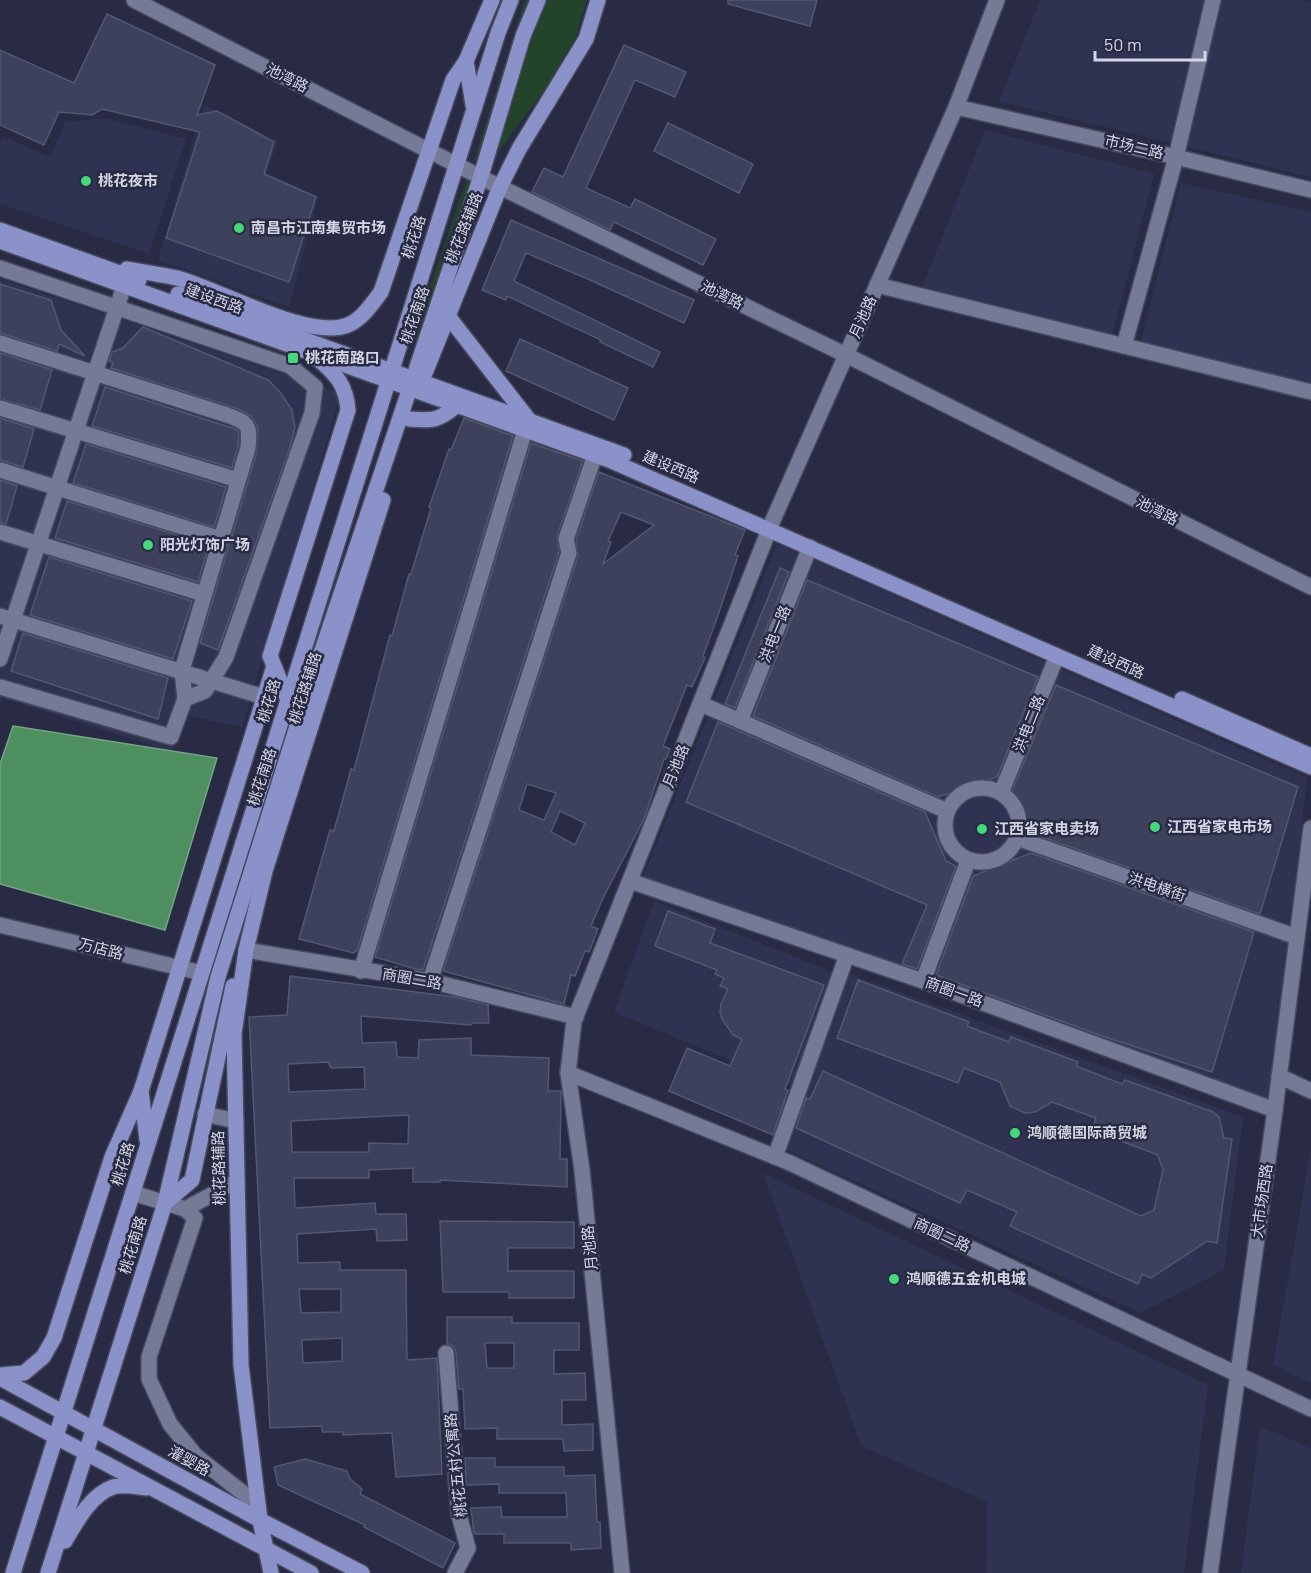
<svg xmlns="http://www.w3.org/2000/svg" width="1311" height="1573" viewBox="0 0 1311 1573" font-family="Barlow,'Noto Sans SC',sans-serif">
  <rect width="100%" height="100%" fill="#282b43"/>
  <g fill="#2f3351">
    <polygon points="1040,0 1301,0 1311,3 1311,177 999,101"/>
    <polygon points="204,105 278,141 267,173 319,196 289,307 158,260"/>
    <polygon points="105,118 186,139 149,254 0,204 0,141 4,137 50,157 65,122"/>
    <polygon points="985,130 1154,174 1112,336 920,293"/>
    <polygon points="1181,183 1311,212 1311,385 1140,345"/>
    <polygon points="0,279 341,393 242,727 188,716 172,752 3,698 0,705"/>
    <polygon points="777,544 1307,778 1271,1101 642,880"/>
    <polygon points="654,901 836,973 795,1087 614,1012"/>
    <polygon points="845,972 1243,1117 1224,1270 1140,1313 783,1148"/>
    <polygon points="1311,1148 1311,1383 1273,1365"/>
    <polygon points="763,1173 1208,1385 1184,1573 986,1573 987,1502 861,1446"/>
    <polygon points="1260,1426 1311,1448 1311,1573 1241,1573"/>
  </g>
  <g fill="#21442b">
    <polygon points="525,0 587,0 575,38 548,85 487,167 474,160"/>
    <polygon points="467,178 483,185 424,344 412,340"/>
  </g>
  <polygon fill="#4e8f60" stroke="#76a488" stroke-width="1.5" points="13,726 217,758 165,930 0,884 0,764"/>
  <g fill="#3e415b" stroke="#535772" stroke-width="1.5" fill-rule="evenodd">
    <polygon points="728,0 817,0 810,26 728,4"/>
    <polygon points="107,14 215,65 197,115 217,111 274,142 264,174 316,197 289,282 166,238 200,132 102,109 92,115 59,112 44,145 0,125 0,50 74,83"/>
    <polygon points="624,45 686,72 675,97 635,80 586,188 630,208 635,199 716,239 703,265 614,222 610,230 532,192 544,168 563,177"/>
    <polygon points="668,123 753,164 739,193 654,151"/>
    <polygon points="511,220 694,300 684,323 588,279 526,253 514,281 660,352 653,367 600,342 601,340 507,296 506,300 482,290"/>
    <polygon points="0,284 51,300 61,330 85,356 59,344 57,351 0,333"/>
    <polygon points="143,327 268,380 280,392 292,410 295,427 291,444 218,650 200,643 257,451 258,428 251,416 238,409 111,368 113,362 109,361 112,352 123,348"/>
    <polygon points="520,339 628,388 614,420 506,371"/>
    <polygon points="0,353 52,370 40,410 0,399"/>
    <polygon points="105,387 235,429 239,432 238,446 232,468 92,426"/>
    <polygon points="0,418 34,429 23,467 0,460"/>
    <polygon points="464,418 513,436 357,951 355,951 354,953 299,939 330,830 334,831 351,769 354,770 390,635 392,636 409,574 411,574 431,508 429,507 449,449 451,450"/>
    <polygon points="531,443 583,461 557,536 559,552 423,970 412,968 375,957"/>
    <polygon points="86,444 226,487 214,527 73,483"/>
    <path d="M599 472 745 530 735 555 738 556 716 621 703 656 705 658 692 687 687 685 663 746 670 749 666 759H664L644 819 603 898 591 926 598 929 589 952 585 951 575 976 571 975 564 1004 443 971 578 556 576 540ZM621 512 654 525 603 564 611 542 608 541ZM527 784 556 793 544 820 519 810ZM560 811 585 823 575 845 551 832Z"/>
    <polygon points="0,480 17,486 6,524 0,522"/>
    <polygon points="67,501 209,545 198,582 55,538"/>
    <polygon points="49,557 192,601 173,659 30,615"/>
    <polygon points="780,568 789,572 735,708 725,704"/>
    <polygon points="807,580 1038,677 997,777 938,797 753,716"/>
    <polygon points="23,633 168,678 158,719 11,671"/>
    <polygon points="1056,685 1298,787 1260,914 1025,831 1011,793"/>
    <polygon points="718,722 925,812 946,861 956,866 917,969 902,964 927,905 686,802"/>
    <polygon points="1031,853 1254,932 1212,1072 1105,1037 936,975 973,876"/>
    <polygon points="668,911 715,929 710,943 824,985 785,1089 788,1090 773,1135 669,1091 687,1048 730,1066 742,1039 733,1035 722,1019 720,1012 721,1004 728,989 720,986 724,978 715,974 717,970 655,946"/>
    <path d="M290 976 455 997 488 1005 489 1023H472L471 1025 361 1016 362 1043 396 1042 397 1057 418 1058 419 1040 471 1038V1055L549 1058 548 1091H561L560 1159H567V1187L440 1180V1182H413V1168L369 1170V1178H294L295 1208 375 1203 376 1214H406L407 1240 377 1241 376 1229 297 1234 298 1263 340 1262V1270H406L407 1360 437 1358 442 1474 396 1477 392 1433 343 1435V1432H322V1426L270 1428 249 1017 287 1015ZM328 1062 331 1068 364 1067 365 1089 289 1092 288 1064ZM409 1115 408 1144 369 1143V1152H292L291 1121ZM299 1289H341V1312L301 1313ZM342 1338V1361L303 1363 302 1340Z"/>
    <polygon points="858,980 969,1022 967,1026 1009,1042 1011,1037 1078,1062 1076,1066 1122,1084 1125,1080 1213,1112 1219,1117 1224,1138 1232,1139 1217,1243 1207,1241 1151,1278 1142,1274 1138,1284 1010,1226 1017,1212 967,1190 960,1203 796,1128 806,1098 810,1099 823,1071 1141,1216 1154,1210 1163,1170 1158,1155 1092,1130 1096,1118 1052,1102 1035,1112 1025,1113 1010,1106 1000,1082 964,1068 958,1083 837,1038"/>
    <polygon points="440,1221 574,1222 574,1248 508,1248 508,1271 574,1271 574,1298 509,1298 509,1292 443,1292"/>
    <path d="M447 1317H512V1323H579V1350H554V1374L585 1373 586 1400H562V1425L593 1424V1450L564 1451 563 1439H497V1428L465 1429 463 1389H459L456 1352 454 1347 447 1343ZM485 1343H514V1368H487Z"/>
    <polygon points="465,1458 495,1458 495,1467 564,1467 564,1476 595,1475 597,1522 600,1522 601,1548 571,1550 571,1543 504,1543 504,1534 474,1534 471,1508 501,1507 502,1517 567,1517 566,1493 499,1493 499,1484 466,1485"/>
    <polygon points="305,1459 347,1471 350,1479 362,1489 360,1494 455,1543 443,1568 364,1527 365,1525 278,1485 274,1467"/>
  </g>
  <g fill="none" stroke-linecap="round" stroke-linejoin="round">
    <defs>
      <g id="minor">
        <polyline points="134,0 500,187 846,355 1311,587"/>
        <polyline points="956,107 1176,157 1311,190"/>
        <polyline points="0,268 290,366 315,387 312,413 226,657 205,691 185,699 171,737 0,687"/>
        <polyline points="877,285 1311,392"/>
        <path d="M0 343 227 415C249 423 250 425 248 448L182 670 185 699"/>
        <polyline points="1124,346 1176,157 1213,0"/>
        <polyline points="0,408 238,480"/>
        <polyline points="0,470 221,539"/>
        <polyline points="0,532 204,594"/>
        <polyline points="0,616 264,697"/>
        <polyline points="0,659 124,286"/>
        <polyline points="701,704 947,811"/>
        <polyline points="740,721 810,547"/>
        <circle cx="982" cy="825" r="37"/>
        <polyline points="1001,793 1057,656"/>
        <polyline points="1017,838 1297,937"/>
        <polyline points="630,881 923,981 1275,1110"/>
        <polyline points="0,925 202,973"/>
        <polyline points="246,950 430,981 576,1017"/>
        <polyline points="361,971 525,430"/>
        <polyline points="430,981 569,553 566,539 595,455"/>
        <polyline points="923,981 968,861"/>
        <polyline points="568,1073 788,1162 1311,1409"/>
        <polyline points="1279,1076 1311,1091"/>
        <polyline points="205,1114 236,1121"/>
        <polyline points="775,1157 847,955"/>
        <polyline points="133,1193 185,1209 237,1181"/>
        <polyline points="185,1209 195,1218 149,1357 149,1379 170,1424 196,1456 258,1505"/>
        <polyline points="446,1353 459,1515 468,1548 455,1573"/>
        <polyline points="622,1573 582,1170 568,1073 574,1021 773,520 956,107 997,0"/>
        <polyline points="1210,1573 1275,1110 1311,828"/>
      </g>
      <g id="major">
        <polyline points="473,105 466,61 492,0"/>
        <polyline points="0,230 139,280"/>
        <polyline points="0,241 609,460 1311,767"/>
        <path d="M127 269C143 272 160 274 177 278 219 289 309 341 348 325 362 319 372 304 381 292L453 80 466 61"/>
        <polyline points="178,294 624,455"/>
        <polyline points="448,316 529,420"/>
        <polyline points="419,388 500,187 519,149 586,39 598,0"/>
        <path d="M409 419C432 421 439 421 457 405"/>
        <polyline points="1182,699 1311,756"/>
        <path d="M288 700 270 656 348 410C346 385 336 374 318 359"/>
        <polyline points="147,1140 141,1091 274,666"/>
        <polyline points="165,1203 192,1180 233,986"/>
        <polyline points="0,1375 24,1373 43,1357 54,1338 112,1157 141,1091"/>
        <polyline points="0,1378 260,1520 362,1573"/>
        <polyline points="0,1407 311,1573"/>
        <path d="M65 1541C76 1523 90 1495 113 1487 122 1484 137 1487 147 1488"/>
        <polyline points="13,1573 498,33 511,0"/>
        <polyline points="48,1573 165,1203 218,977 304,704 481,176 523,36 538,0"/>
        <polyline points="271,1573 260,1520 241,1365 234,1034 246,950 265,871 383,500"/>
      </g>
    </defs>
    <use href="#minor" stroke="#47495e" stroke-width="18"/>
    <use href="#major" stroke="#47495e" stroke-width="18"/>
    <use href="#minor" stroke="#757a96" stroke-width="15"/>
    <use href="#major" stroke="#8b92c9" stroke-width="15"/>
  </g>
  <g fill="#45d77a" stroke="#282b43" stroke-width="2">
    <circle cx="86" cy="181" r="6"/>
    <circle cx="239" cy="228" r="6"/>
    <rect x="287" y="352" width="12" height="12" rx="3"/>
    <circle cx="148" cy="545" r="6"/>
    <circle cx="1155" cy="827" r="6"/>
    <circle cx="982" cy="829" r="6"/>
    <circle cx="1015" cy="1133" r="6"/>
    <circle cx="894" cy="1279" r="6"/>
  </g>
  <g text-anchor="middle" stroke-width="5" stroke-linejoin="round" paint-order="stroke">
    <g font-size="15" fill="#d3d5e5" stroke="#282b43">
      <text transform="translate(287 78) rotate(27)" y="5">池湾路</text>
      <text transform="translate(1134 147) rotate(13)" y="5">市场二路</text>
      <text transform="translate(464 228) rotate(-68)" y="5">桃花路辅路</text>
      <text transform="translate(414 237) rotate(-72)" y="5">桃花路</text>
      <text transform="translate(722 295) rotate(26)" y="5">池湾路</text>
      <text transform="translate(214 299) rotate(20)" y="5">建设西路</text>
      <text transform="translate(415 315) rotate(-71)" y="5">桃花南路</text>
      <text transform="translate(863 317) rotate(-66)" y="5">月池路</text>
      <text transform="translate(671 467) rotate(23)" y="5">建设西路</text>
      <text transform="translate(1157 511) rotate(27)" y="5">池湾路</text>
      <text transform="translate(775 634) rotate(-68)" y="5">洪电一路</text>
      <text transform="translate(1116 662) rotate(24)" y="5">建设西路</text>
      <text transform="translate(305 688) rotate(-72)" y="5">桃花路辅路</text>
      <text transform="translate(269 701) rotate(-73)" y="5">桃花路</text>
      <text transform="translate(1029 724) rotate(-68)" y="5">洪电二路</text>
      <text transform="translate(676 766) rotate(-68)" y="5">月池路</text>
      <text transform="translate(262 777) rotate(-72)" y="5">桃花南路</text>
      <text transform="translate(1157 887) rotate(19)" y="5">洪电横街</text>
      <text transform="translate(101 949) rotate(14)" y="5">万店路</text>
      <text transform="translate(412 979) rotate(10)" y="5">商圈二路</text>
      <text transform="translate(954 992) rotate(20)" y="5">商圈一路</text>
      <text transform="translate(123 1164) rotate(-73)" y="5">桃花路</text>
      <text transform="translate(219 1168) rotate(-91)" y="5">桃花路辅路</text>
      <text transform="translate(1262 1201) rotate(-82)" y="5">大市场西路</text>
      <text transform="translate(942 1235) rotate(25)" y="5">商圈二路</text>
      <text transform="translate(133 1245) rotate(-73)" y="5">桃花南路</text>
      <text transform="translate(590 1248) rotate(-96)" y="5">月池路</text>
      <text transform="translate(189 1461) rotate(29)" y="5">灌婴路</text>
      <text transform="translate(456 1465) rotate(-96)" y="5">桃花五村公寓路</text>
    </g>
    <g font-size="15" font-weight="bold" fill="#d3d5e5" stroke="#282b43" text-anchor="start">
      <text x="98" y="186">桃花夜市</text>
      <text x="251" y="233">南昌市江南集贸市场</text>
      <text x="305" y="363">桃花南路口</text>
      <text x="160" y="550">阳光灯饰广场</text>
      <text x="1167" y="832">江西省家电市场</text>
      <text x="994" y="834">江西省家电卖场</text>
      <text x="1027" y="1138">鸿顺德国际商贸城</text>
      <text x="906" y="1284">鸿顺德五金机电城</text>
    </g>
  </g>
  <path d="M1095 51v9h110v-9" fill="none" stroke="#d3d5e5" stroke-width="3"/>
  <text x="1104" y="51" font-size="18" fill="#d3d5e5" stroke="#282b43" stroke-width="4.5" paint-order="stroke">50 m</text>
</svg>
